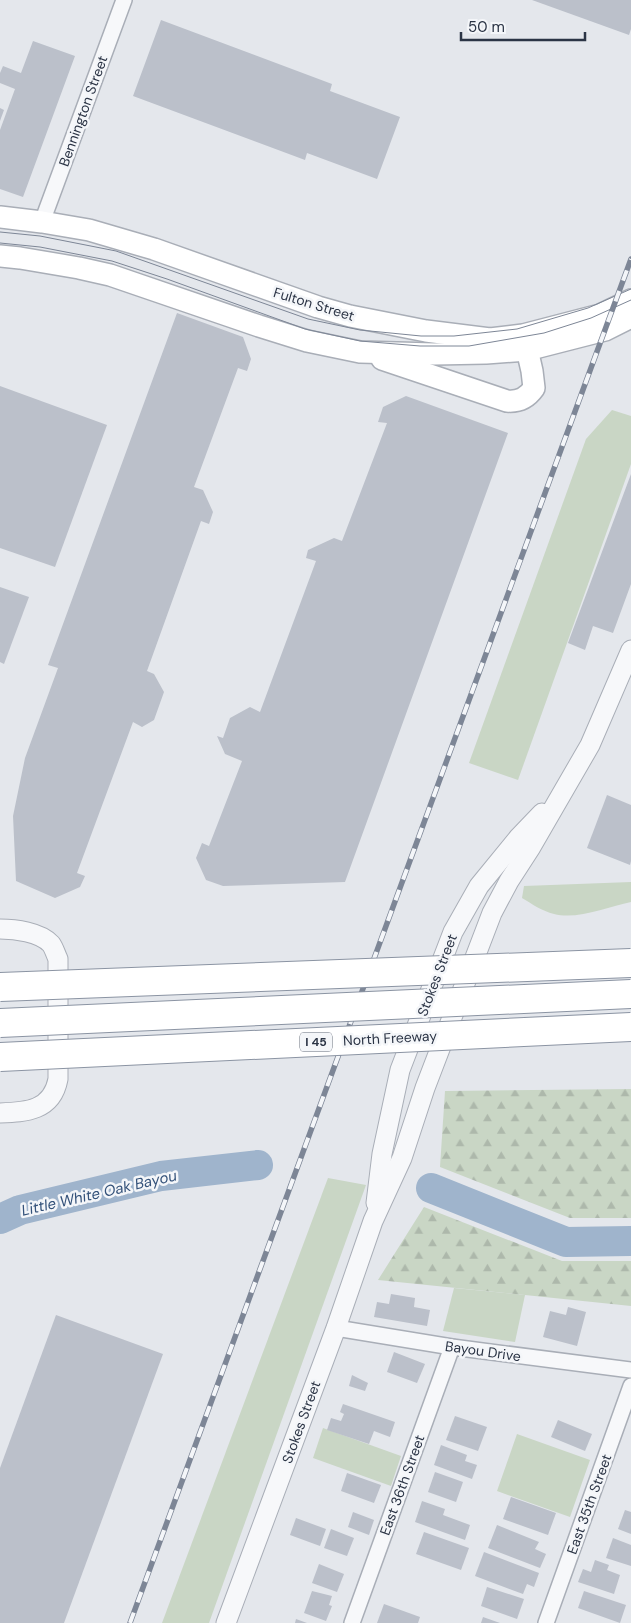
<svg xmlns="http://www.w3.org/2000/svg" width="631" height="1623" viewBox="0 0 631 1623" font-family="'DM Sans',sans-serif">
  <defs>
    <pattern id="forest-firs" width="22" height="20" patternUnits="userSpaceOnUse" patternTransform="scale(1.25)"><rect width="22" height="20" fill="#c9d6c5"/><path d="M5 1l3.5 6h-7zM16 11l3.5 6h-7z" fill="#adb8ab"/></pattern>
  </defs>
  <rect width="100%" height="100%" fill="#e4e7ec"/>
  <g fill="#c9d6c5">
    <polygon points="612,410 631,416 631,464 518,780 469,763 586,439"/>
    <path d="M631 882V902C608 907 577 920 554 914 542 911 532 904 522 898L524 886Z"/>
    <polygon points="328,1178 366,1185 209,1623 162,1623"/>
    <polygon points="454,1288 525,1295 515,1342 443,1331"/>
    <polygon points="323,1428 401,1456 391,1486 313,1458"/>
    <polygon points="517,1434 590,1460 570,1517 497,1491"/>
  </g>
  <g fill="url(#forest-firs)">
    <polygon points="631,1089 631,1218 570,1218 440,1167 445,1091"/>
    <polygon points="424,1207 562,1261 631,1261 631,1306 378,1280"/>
  </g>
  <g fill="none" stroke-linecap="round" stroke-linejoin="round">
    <g stroke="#9fb4cc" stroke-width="30">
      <polyline points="431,1188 566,1242 631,1241"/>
      <polyline points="0,1219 20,1210 161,1176 258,1165"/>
    </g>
  </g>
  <g fill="#bbc0ca">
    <polygon points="532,0 631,0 631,29 629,35"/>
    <polygon points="161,20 332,84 330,91 400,117 377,179 307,153 305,160 133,96"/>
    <polygon points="33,41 75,56 23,197 0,189 0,130 15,89 0,83 0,73 3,66 21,73"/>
    <polygon points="0,108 4,110 0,121"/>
    <polygon points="177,313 243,337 251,359 247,371 238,368 194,487 203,490 213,512 209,524 201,521 147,671 154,674 164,692 154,720 142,727 133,722 77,873 85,876 80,887 55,898 16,881 13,816 25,758 58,668 48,665"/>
    <polygon points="0,386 107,425 55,567 0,548"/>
    <polygon points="406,396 508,433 345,882 223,886 206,880 196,858 202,843 209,846 242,761 225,754 217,736 223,738 230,718 250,707 260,712 316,561 306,558 308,550 334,538 342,541 387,423 378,422 383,407"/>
    <polygon points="631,474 631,584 613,633 593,626 585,650 568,643"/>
    <polygon points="0,587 29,597 4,664 0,662"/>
    <polygon points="607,795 631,805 631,861 630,865 587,848"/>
    <polygon points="391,1294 415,1298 414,1307 430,1310 427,1326 374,1317 377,1302 389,1304"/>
    <polygon points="568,1307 586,1312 577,1346 543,1337 550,1311 566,1315"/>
    <polygon points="56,1315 163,1354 64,1623 0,1623 0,1468"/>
    <polygon points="394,1352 425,1364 417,1383 387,1372"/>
    <polygon points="352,1375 368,1383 365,1391 349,1386"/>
    <polygon points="343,1404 395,1422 390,1437 374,1431 369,1444 327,1430 331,1418 341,1421 344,1414 340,1412"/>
    <polygon points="455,1416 487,1427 478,1451 446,1440"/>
    <polygon points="558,1420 592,1434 585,1451 551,1437"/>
    <polygon points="441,1445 467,1455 465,1461 477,1465 472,1479 434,1465"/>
    <polygon points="435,1472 463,1482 456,1502 428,1492"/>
    <polygon points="347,1473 381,1485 374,1503 341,1491"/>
    <polygon points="511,1497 556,1513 548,1535 503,1519"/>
    <polygon points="422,1501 445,1509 443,1515 470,1525 465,1540 415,1522"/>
    <polygon points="625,1510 631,1512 631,1534 618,1529"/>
    <polygon points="353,1512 374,1520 369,1535 348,1527"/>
    <polygon points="296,1518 326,1529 320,1546 290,1535"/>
    <polygon points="497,1525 539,1542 535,1549 546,1554 540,1568 488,1548"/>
    <polygon points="331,1529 354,1538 347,1556 324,1548"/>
    <polygon points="424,1532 469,1548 461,1570 416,1554"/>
    <polygon points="613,1538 631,1545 631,1566 606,1558"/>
    <polygon points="484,1552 539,1573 534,1587 527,1584 523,1594 475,1576"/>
    <polygon points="595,1560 609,1565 607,1570 620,1575 614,1594 578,1582 583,1569 591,1572"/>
    <polygon points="319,1564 344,1574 337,1592 312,1583"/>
    <polygon points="487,1587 524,1599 517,1619 481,1606"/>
    <polygon points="312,1591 332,1596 329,1605 332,1606 326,1621 304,1613"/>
    <polygon points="584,1591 626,1605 620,1623 578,1608"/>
    <polygon points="384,1604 420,1617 418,1623 377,1623"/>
    <polygon points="483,1617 500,1623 481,1623"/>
    <polygon points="296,1619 307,1623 295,1623"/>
  </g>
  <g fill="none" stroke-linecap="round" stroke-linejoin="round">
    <defs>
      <g id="minor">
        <polyline points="42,222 124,0"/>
        <polyline points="336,1328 452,1347 631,1370"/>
        <polyline points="352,1623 452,1347"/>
        <polyline points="546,1623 631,1386"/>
      </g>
      <g id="tertiary">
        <path d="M0 929C15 929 40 932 51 944 54 948 56 955 58 959V1079C52 1111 26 1112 0 1113"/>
        <polyline points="376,1203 382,1154 400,1070 453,932 479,886 519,837 542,813"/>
        <polyline points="226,1623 336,1328 373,1221 402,1158 425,1088 492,913 509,881 531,847 590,745 631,650"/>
      </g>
      <g id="secondary">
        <polyline points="0,217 42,222 89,230 154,249 318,307 350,316 426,331 490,339 523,335 600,315 631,300"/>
        <polyline points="0,256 20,258 79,268 110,275 259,326 307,341 360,352 434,354 486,353 527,350 605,330 631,317"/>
        <path d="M382 359 507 401C519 402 527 398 534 388L532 371 524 336"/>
      </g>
    </defs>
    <use href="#minor" stroke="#a9aeb7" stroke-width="18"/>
    <use href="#tertiary" stroke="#a9aeb7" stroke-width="21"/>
    <use href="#secondary" stroke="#a9aeb7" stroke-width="24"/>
    <use href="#minor" stroke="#f7f8fa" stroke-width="15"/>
    <use href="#tertiary" stroke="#f7f8fa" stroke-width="19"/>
    <use href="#secondary" stroke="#fff" stroke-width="21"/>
    <g stroke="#7d8696" stroke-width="1">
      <polyline points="0,232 40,236 116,251 308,319 360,330 421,336 454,336 517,329 588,308 631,289"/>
      <polyline points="0,243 40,247 112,261 167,279 305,329 360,341 420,346 469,346 544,333 591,318 631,300"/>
    </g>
    <defs>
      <polyline id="rail" points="130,1623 631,259"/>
    </defs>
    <use href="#rail" stroke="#7d8696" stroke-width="5.5"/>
    <use href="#rail" stroke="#f4f6f9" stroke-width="4" stroke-dasharray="11" stroke-linecap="butt"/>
    <defs>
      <g id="motorway-bridge">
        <polyline points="0,987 631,963"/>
        <polyline points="0,1023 631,994"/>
        <polyline points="0,1057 631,1027"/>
      </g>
    </defs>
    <use href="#motorway-bridge" stroke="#8b94a3" stroke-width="30" stroke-linecap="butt"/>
    <use href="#motorway-bridge" stroke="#fff" stroke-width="28"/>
  </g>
  <g text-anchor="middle" stroke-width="5" stroke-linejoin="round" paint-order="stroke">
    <rect fill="#f4f6f9" stroke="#676e7b" stroke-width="1" x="300" y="1032.5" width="32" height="19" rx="4"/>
    <g font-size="12" font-weight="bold" fill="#2b3445">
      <text x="316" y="1046">I 45</text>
    </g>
    <g font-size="14" fill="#2b3445" stroke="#f4f6f9">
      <text transform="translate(83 111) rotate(-70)" y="5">Bennington Street</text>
      <text transform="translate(314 304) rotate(17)" y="5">Fulton Street</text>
      <text transform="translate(437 975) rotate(-69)" y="5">Stokes Street</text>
      <text transform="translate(390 1038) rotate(-3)" y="5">North Freeway</text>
      <text transform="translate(483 1351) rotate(8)" y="5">Bayou Drive</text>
      <text transform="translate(301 1422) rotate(-70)" y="5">Stokes Street</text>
      <text transform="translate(402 1485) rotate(-70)" y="5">East 36th Street</text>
      <text transform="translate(589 1504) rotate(-70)" y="5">East 35th Street</text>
    </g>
    <g font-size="15" font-style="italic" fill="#34527a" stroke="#f4f6f9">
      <text transform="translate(99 1193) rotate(-13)" y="5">Little White Oak Bayou</text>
    </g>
  </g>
  <path d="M461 32v8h124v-8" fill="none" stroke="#2b3445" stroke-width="2.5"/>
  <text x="468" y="32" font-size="15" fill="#2b3445" stroke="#f4f6f9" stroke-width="4" paint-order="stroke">50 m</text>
</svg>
